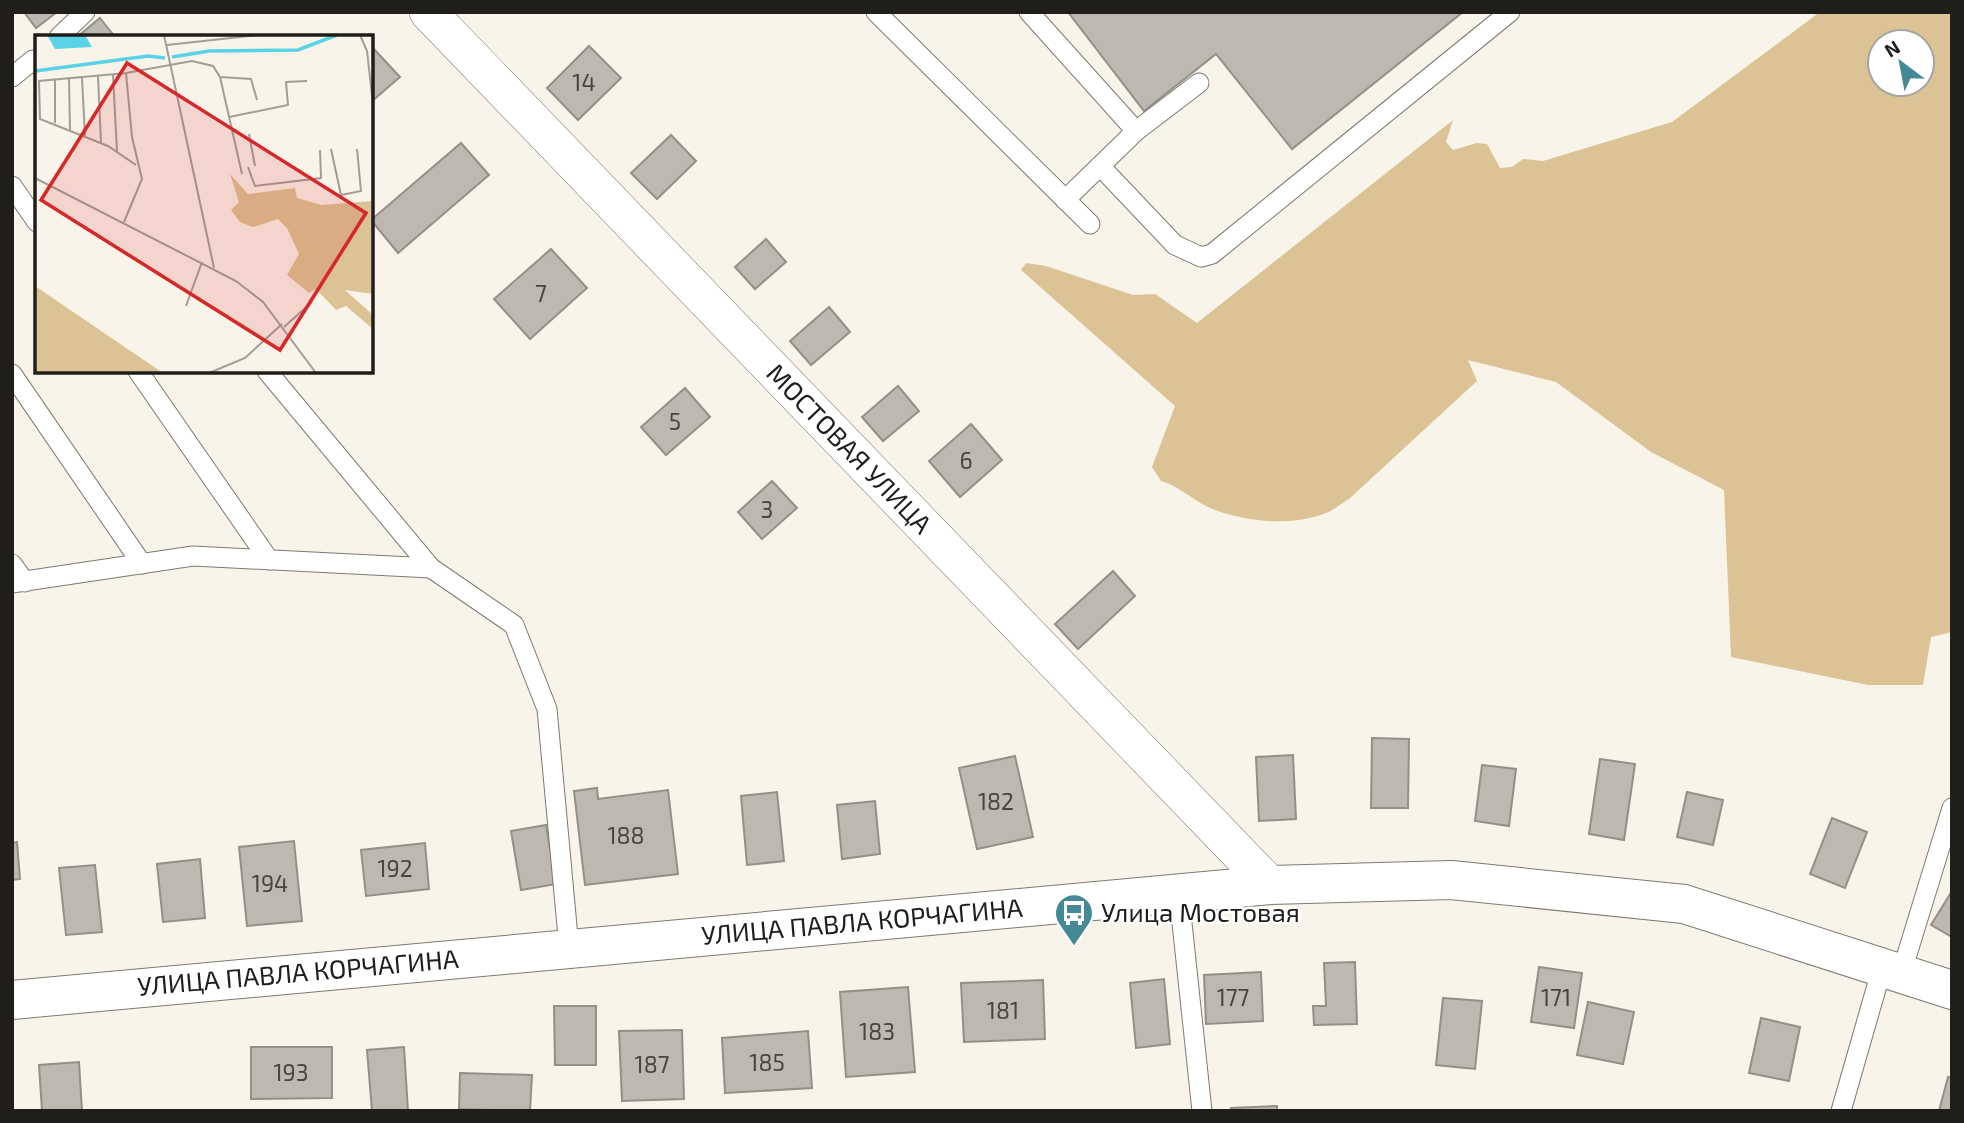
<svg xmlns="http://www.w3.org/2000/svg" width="1964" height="1123" viewBox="0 0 1964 1123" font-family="'Exo 2',sans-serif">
  <rect width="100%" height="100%" fill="#f9f4ea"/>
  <path fill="#dbc395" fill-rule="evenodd" d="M1820 12H1952V632L1931 637 1923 685H1868L1731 657 1724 490 1651 452 1556 382 1468 360 1477 381 1349 499C1342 503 1334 510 1326 513 1291 527 1242 522 1208 507 1191 499 1179 486 1161 481L1152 467 1175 406 1021 270 1026 263 1046 266 1133 295 1155 294 1197 323 1453 120 1446 142 1453 150 1477 143 1487 144 1500 168 1512 167 1523 159 1543 161 1672 122ZM1880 42H1922V84H1880Z"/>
  <g fill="#bdb9b0" stroke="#948f87" stroke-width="2">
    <polygon points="24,12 57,12 36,28"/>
    <polygon points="1068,12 1463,12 1292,149 1216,54 1144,111"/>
    <polygon points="100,18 115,37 77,37"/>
    <polygon points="589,46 621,78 578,120 547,88"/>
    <polygon points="373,48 400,77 371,102 371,50"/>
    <polygon points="671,135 696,161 657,199 631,173"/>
    <polygon points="461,143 489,175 398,253 371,220"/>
    <polygon points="766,239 786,262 755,289 735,267"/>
    <polygon points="551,249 587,288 530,339 494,299"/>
    <polygon points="829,307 850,332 811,365 790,341"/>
    <polygon points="898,386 919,411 883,441 862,417"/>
    <polygon points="685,388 710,417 666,455 641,427"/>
    <polygon points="971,424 1002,460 960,497 929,461"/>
    <polygon points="772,481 797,508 762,539 738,512"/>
    <polygon points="1113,571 1135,596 1078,649 1055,624"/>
    <polygon points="1372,738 1409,739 1408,808 1371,808"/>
    <polygon points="1293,755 1296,819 1259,821 1256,757"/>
    <polygon points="1015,756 1033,837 977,849 959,768"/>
    <polygon points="1600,759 1635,764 1624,840 1589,834"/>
    <polygon points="1482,765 1516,769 1509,826 1475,821"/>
    <polygon points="597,788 598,799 668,790 678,874 585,885 574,791"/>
    <polygon points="777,792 784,861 747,865 741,796"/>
    <polygon points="1687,792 1723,800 1713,845 1677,837"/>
    <polygon points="875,801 880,854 842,859 837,805"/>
    <polygon points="1832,818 1867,832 1845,888 1810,874"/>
    <polygon points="546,825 556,884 521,890 511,831"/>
    <polygon points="294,841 302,921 247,926 239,847"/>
    <polygon points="17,842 20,879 12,880 12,843"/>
    <polygon points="425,843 429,889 366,896 361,850"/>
    <polygon points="200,859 205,918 163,922 157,864"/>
    <polygon points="95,865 102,932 66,935 59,868"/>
    <polygon points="1952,891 1952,937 1931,925"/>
    <polygon points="1355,962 1357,1024 1314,1025 1313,1006 1326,1006 1324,963"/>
    <polygon points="1539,967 1582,973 1574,1028 1531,1022"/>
    <polygon points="1261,972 1263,1021 1206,1024 1204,975"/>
    <polygon points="1164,979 1170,1044 1136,1048 1130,983"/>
    <polygon points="1043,980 1045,1039 964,1042 961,983"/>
    <polygon points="908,987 915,1072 846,1077 840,992"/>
    <polygon points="1443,998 1482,1001 1475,1069 1436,1065"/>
    <polygon points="1588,1002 1634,1012 1623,1064 1577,1055"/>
    <polygon points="554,1006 596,1006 596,1065 555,1065"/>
    <polygon points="1761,1018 1800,1027 1789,1081 1749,1073"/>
    <polygon points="682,1030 684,1099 622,1101 619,1031"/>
    <polygon points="808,1031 812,1088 725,1093 722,1038"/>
    <polygon points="251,1047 332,1047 332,1098 251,1099"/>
    <polygon points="404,1047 408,1111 372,1111 367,1050"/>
    <polygon points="79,1062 82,1111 42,1111 39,1065"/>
    <polygon points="460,1073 532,1075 530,1111 459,1109"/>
    <polygon points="1948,1077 1952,1078 1952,1111 1939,1111"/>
    <polygon points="1277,1106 1277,1111 1231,1111 1231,1108"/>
  </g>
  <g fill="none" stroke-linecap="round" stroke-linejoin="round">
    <defs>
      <g id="lane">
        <polyline points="876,12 1090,224"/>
        <polyline points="1029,12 1136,131"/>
        <polyline points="59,37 85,12"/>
        <polyline points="12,77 33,60 37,64"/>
        <polyline points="1100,166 1175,245 1201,257 1212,254 1510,12"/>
        <polyline points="12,186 37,222"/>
        <polyline points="1065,200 1136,131 1199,83"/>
        <polyline points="138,371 269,560"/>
        <polyline points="267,371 431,568 514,625 547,709 569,948"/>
        <polyline points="12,374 142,564"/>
        <polyline points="12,564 25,582"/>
        <polyline points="12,583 193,556 431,568"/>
        <polyline points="1179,895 1202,1111"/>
        <polyline points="1901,974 1952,808"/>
        <polyline points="1841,1111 1882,968"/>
      </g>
      <polyline id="street" points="428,12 1270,885"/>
      <polyline id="secondary" points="12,1000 1270,885 1451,880 1684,904 1952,990"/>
    </defs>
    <use href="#lane" stroke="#7e7a72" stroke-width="21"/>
    <use href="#street" stroke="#7e7a72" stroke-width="38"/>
    <use href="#secondary" stroke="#7e7a72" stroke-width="40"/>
    <use href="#lane" stroke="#fff" stroke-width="19"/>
    <use href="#street" stroke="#fff" stroke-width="37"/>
    <use href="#secondary" stroke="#fff" stroke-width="38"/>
  </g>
  <defs>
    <symbol id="bus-pin" viewBox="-11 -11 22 30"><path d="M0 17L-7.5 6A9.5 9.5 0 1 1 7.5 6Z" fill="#448995" stroke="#fff"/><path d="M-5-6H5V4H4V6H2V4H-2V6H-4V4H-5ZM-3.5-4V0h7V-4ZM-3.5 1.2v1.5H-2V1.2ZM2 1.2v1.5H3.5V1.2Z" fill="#fff"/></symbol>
  </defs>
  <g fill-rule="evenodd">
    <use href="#bus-pin" x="1052" y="891" width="44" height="60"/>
  </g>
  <g text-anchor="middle" stroke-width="5" stroke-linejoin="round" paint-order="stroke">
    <g font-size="23" fill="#474540">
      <text x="584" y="91">14</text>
      <text x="541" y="302">7</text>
      <text x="675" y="430">5</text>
      <text x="966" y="469">6</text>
      <text x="767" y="518">3</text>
      <text x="996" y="810">182</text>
      <text x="626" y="844">188</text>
      <text x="395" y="877">192</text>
      <text x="270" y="892">194</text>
      <text x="1233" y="1006">177</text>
      <text x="1556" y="1006">171</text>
      <text x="1003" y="1019">181</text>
      <text x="877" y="1040">183</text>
      <text x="767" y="1071">185</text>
      <text x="652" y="1073">187</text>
      <text x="291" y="1081">193</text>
    </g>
    <g font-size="26" fill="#201e1a" stroke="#fff">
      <text transform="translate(849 449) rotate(46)" y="9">МОСТОВАЯ УЛИЦА</text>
      <text transform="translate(862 922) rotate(-5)" y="9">УЛИЦА ПАВЛА КОРЧАГИНА</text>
      <text transform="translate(298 973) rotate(-5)" y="9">УЛИЦА ПАВЛА КОРЧАГИНА</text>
    </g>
    <g font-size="26" fill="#201e1a" stroke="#fff" text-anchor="start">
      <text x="1101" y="922">Улица Мостовая</text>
    </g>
  </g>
  <g transform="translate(35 35)">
    <rect width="338" height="338" fill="#f9f4ea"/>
    <path d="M195 139 213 159 260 153 262 163 286 170 338 166V259L310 255 338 280V294L311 271 301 275 281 254 274 258 252 240 264 219 252 193 243 184 218 192 205 187 196 175 204 167ZM0 251 128 338H0Z" fill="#dbc395"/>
    <path d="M12 0H50L57 12 20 14Z" fill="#5bd3e6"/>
    <path fill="none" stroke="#5bd3e6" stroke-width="3.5" d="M137 22 174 16 263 15 302 0M0 36 113 21 130 23"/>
    <path fill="none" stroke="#a29e97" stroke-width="2" d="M129 0 179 233M325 0 332 16 338 69M132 10 224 0M91 38 157 26 178 31 185 42 207 139M78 40 82 117M63 41 66 108M185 42 216 44 222 65M47 43 50 101M34 44 35 95M194 82 253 70 251 47 272 46M20 88V45M214 99 220 131M296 114 306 160 326 156 322 114M213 132 220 151 286 143 285 115M0 143 201 246 228 267 281 338M89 187 107 144 97 102 91 38 4 46 5 84 73 111 101 130M151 271 167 227M249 292 277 267M174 338 210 323 247 289"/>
    <path fill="#d62828" fill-opacity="0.15" stroke="#d62828" stroke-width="3.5" d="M92 28 331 178 245 315 6 165Z"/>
    <rect width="338" height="338" fill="none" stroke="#201e1a" stroke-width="3.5"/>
  </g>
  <rect width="1964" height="1123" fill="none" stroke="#201e1a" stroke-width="28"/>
  <g transform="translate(1901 63) rotate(328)"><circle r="33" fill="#ffffff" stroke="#a6a5a3" stroke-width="2"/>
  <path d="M0-5L12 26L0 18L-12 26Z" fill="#448995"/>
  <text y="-10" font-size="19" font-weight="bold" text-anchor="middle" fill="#201e1a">N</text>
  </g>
</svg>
